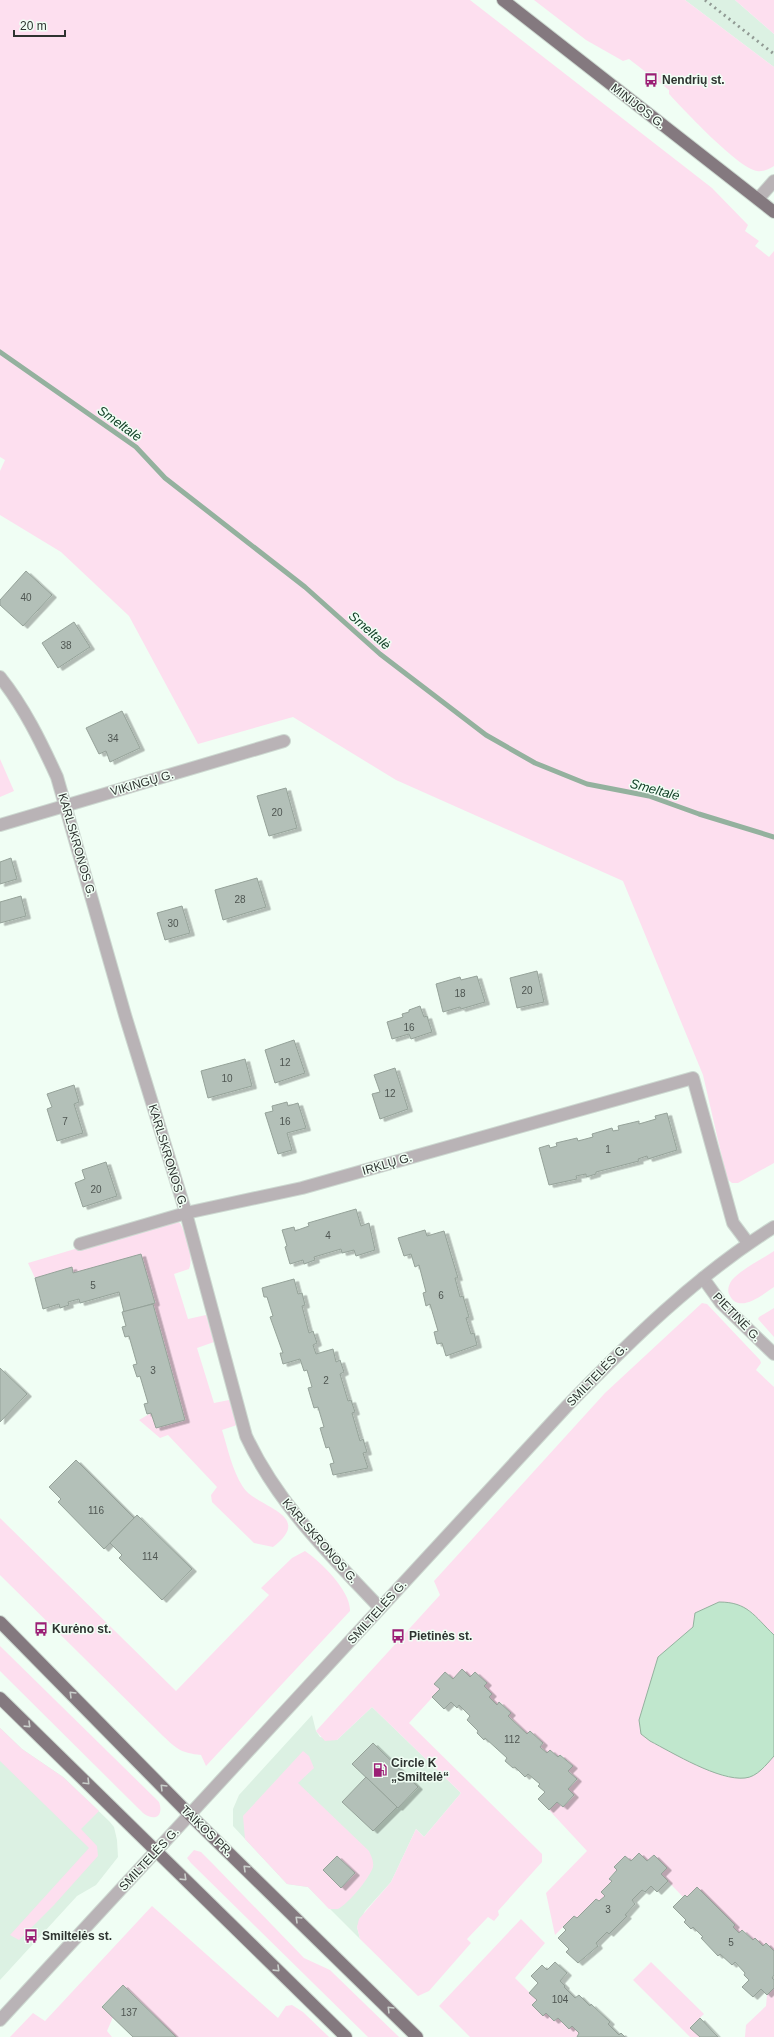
<svg xmlns="http://www.w3.org/2000/svg" width="774" height="2037" viewBox="0 0 774 2037" font-family="Arial,sans-serif">
  <defs>
    <filter id="shadow"><feDropShadow dx="4.5" dy="2.5" stdDeviation="0" flood-color="#0004"/></filter>
  </defs>
  <rect width="100%" height="100%" fill="#f0fef4"/>
  <g fill="#dcf1e3">
    <polygon points="685,0 735,0 774,34 774,67"/>
    <polygon points="372,1707 461,1793 424,1837 416,1829 391,1882 365,1911 357,1927 360,1939 308,1887 287,1884 233,1826 233,1809 239,1795 312,1715 316,1731 320,1737 337,1740"/>
    <polygon points="0,1728 22,1749 63,1777 109,1821 114,1827 117,1840 118,1857 96,1885 77,1896 0,1980"/>
  </g>
  <g fill="#fddfef">
    <polygon points="0,0 470,0 712,188 748,225 745,231 759,241 755,246 769,257 774,251 774,1163 738,1183 732,1183 727,1179 703,1075 623,881 396,780 293,717 198,744 129,616 61,552 0,515 0,471 5,460 0,457"/>
    <path d="M534 0H685L774 67V166C770 169 762 172 757 171 738 168 684 110 669 94V90L629 59 623 61 586 40Z"/>
    <polygon points="735,0 774,0 774,34"/>
    <polygon points="0,759 14,791 0,797"/>
    <path d="M172 1220 180 1223C186 1234 194 1258 189 1269L174 1274 188 1319 206 1315 214 1342 197 1348 214 1403 229 1400 237 1425 222 1430C228 1449 232 1470 243 1487 256 1508 316 1514 273 1547L254 1543 212 1502 211 1495 217 1487 168 1435 160 1438 139 1420 151 1413 156 1428 185 1419 153 1304 73 1273 72 1267 35 1278 28 1263Z"/>
    <path d="M774 1251V1287C762 1295 738 1315 729 1294 727 1290 729 1284 732 1280 743 1268 761 1260 774 1251Z"/>
    <polygon points="702,1303 707,1304 760,1360 761,1363 756,1370 774,1387 774,1635 748,1609 693,1627 658,1657 650,1741 726,1777 762,1770 774,1756 774,1951 766,1943 763,1946 755,1938 753,1940 743,1930 739,1933 733,1927 735,1925 697,1887 687,1897 685,1895 683,1897 661,1874 667,1868 654,1855 647,1861 639,1853 631,1861 625,1856 617,1870 609,1878 612,1881 601,1892 605,1896 599,1901 596,1899 577,1918 574,1916 555,1935 546,1893 587,1851 549,1810 557,1802 563,1807 574,1795 568,1789 577,1780 568,1771 573,1766 561,1755 558,1757 550,1750 547,1753 540,1747 543,1743 527,1734 508,1716 511,1713 500,1702 497,1705 489,1697 484,1686 486,1683 470,1677 462,1670 453,1679 445,1672 440,1689 409,1723 542,1854 542,1862 498,1911 499,1915 494,1921 488,1917 467,1939 471,1943 429,1991 418,1996 360,1939 357,1927 359,1919 391,1882 416,1829 424,1837 461,1793 372,1707 337,1740 325,1741 316,1731 440,1595 434,1581 605,1393"/>
    <polygon points="774,1308 774,1337 758,1319 759,1317"/>
    <path d="M0 1518 176 1691 269 1595 261 1588 292 1558 305 1551C321 1562 351 1591 350 1611L206 1766 201 1755C181 1753 177 1749 163 1736L0 1575Z"/>
    <path d="M0 1646 159 1802C164 1816 155 1822 143 1813L0 1671Z"/>
    <polygon points="0,1728 22,1749 63,1777 99,1811 81,1829 97,1846 98,1856 54,1905 19,1940 10,1935 89,1848 0,1761"/>
    <path d="M303 1751 309 1756 314 1768 298 1783 369 1851C371 1856 374 1861 373 1867 369 1879 349 1903 338 1909H329L308 1887 287 1884 245 1839 243 1816Z"/>
    <polygon points="194,1850 201,1852 212,1863 304,1958 330,1970 399,2037 368,2037 191,1863 187,1858"/>
    <polygon points="152,1906 278,2018 286,2006 292,2005 303,2012 329,2037 176,2037 123,1985 102,2006 113,2017 107,2031 112,2037 10,2037 33,2013 45,2021"/>
    <polygon points="521,1919 545,1943 515,1978 537,2000 532,2005 543,2016 546,2013 554,2021 558,2018 569,2029 572,2026 579,2033 577,2037 470,2037 439,2006"/>
    <polygon points="651,1962 704,2014 690,2027 700,2037 690,2037 633,1980"/>
    <polygon points="774,1988 774,2037 745,2037 746,2025 766,2006 767,1995"/>
  </g>
  <path fill="#c0e7cd" stroke="#94b19e" d="M719 1602C748 1602 754 1616 774 1635V1756C766 1765 757 1777 745 1778 719 1781 673 1753 650 1741L641 1734 639 1720 658 1657 693 1627 695 1613Z"/>
  <g fill="none" stroke-linecap="round" stroke-linejoin="round">
    <polyline stroke="#94b19e" stroke-width="5" points="0,352 136,447 165,478 305,587 380,654 486,735 535,763 587,784 649,796 699,814 774,837"/>
  </g>
  <g fill="#b3c0b8" stroke="#95a299" filter="url(#shadow)">
    <polygon points="26,571 52,595 23,626 0,605 0,600"/>
    <polygon points="74,622 90,647 58,668 42,643"/>
    <polygon points="122,711 140,748 110,762 106,751 99,754 86,728"/>
    <polygon points="286,788 297,828 269,836 257,796"/>
    <polygon points="11,858 17,879 0,884 0,862"/>
    <polygon points="257,878 266,907 223,920 215,890"/>
    <polygon points="21,896 26,916 0,923 0,902"/>
    <polygon points="182,906 190,933 165,940 157,913"/>
    <polygon points="537,971 544,1002 517,1008 510,978"/>
    <polygon points="477,976 485,1002 461,1009 460,1007 443,1012 436,984 460,977 461,980"/>
    <polygon points="420,1006 424,1017 427,1016 432,1032 411,1039 409,1034 392,1039 387,1022 403,1017 402,1014 409,1012 409,1010"/>
    <polygon points="294,1040 305,1073 275,1083 265,1050"/>
    <polygon points="245,1059 252,1086 208,1098 201,1071"/>
    <polygon points="395,1068 408,1109 380,1119 372,1094 380,1092 374,1075"/>
    <polygon points="74,1085 79,1102 74,1104 83,1133 57,1141 47,1109 52,1107 47,1094"/>
    <polygon points="287,1102 288,1106 298,1103 306,1128 287,1133 292,1150 278,1154 265,1113 273,1111 272,1106"/>
    <polygon points="667,1113 677,1150 648,1159 647,1156 638,1159 639,1161 596,1172 596,1174 586,1177 586,1174 576,1176 577,1179 549,1185 539,1148 549,1145 550,1148 557,1146 556,1143 577,1138 578,1141 593,1137 592,1134 612,1128 613,1131 619,1130 618,1126 639,1121 639,1124 656,1119 655,1116"/>
    <polygon points="106,1162 117,1196 83,1207 75,1183 85,1179 82,1170"/>
    <polygon points="356,1209 361,1226 369,1223 375,1250 356,1256 354,1250 342,1253 341,1249 314,1257 315,1260 304,1264 303,1260 290,1264 285,1247 287,1246 282,1230 294,1227 295,1231 309,1226 308,1223"/>
    <polygon points="425,1230 427,1236 444,1231 458,1278 455,1278 460,1297 463,1296 469,1317 466,1318 471,1334 474,1333 477,1345 446,1356 442,1343 437,1344 434,1332 438,1331 430,1304 426,1306 423,1293 426,1292 419,1265 415,1267 411,1254 404,1256 398,1238"/>
    <polygon points="141,1254 155,1303 124,1312 119,1292 80,1303 79,1299 68,1302 69,1305 60,1308 59,1304 43,1309 35,1278 72,1267 73,1273"/>
    <polygon points="294,1279 298,1294 302,1293 305,1305 302,1306 309,1333 313,1331 317,1343 313,1345 316,1354 333,1349 336,1362 340,1360 344,1372 340,1374 348,1401 351,1400 355,1412 352,1413 360,1441 363,1439 367,1452 363,1453 368,1468 333,1475 330,1464 334,1463 329,1447 326,1448 320,1428 324,1427 318,1407 314,1408 308,1388 312,1387 307,1370 304,1371 300,1359 283,1364 280,1353 283,1353 270,1317 273,1316 267,1297 264,1297 262,1288"/>
    <polygon points="153,1304 185,1420 156,1428 151,1413 147,1414 144,1404 148,1403 140,1376 137,1377 133,1365 137,1364 129,1336 125,1337 122,1327 126,1326 122,1312"/>
    <polygon points="0,1368 27,1394 0,1422"/>
    <polygon points="76,1460 134,1518 104,1549 58,1502 61,1499 49,1487"/>
    <polygon points="137,1515 192,1569 162,1600 119,1558 122,1555 110,1543"/>
    <polygon points="462,1669 470,1677 475,1672 487,1683 484,1686 492,1694 489,1697 497,1705 499,1702 511,1713 508,1716 527,1734 530,1731 543,1743 540,1747 547,1753 550,1750 558,1757 560,1755 573,1766 568,1771 577,1779 568,1789 574,1795 563,1807 557,1802 549,1810 538,1799 545,1792 538,1786 540,1784 528,1774 525,1777 515,1767 513,1768 505,1761 507,1758 485,1738 484,1740 477,1733 478,1731 467,1720 470,1716 459,1705 457,1708 451,1702 444,1709 432,1697 440,1689 434,1684 445,1672 453,1679"/>
    <polygon points="373,1743 418,1787 398,1808 352,1764"/>
    <polygon points="366,1777 397,1807 373,1831 342,1802"/>
    <polygon points="639,1853 647,1861 654,1855 667,1868 661,1874 668,1881 657,1892 651,1886 645,1892 642,1890 632,1900 635,1904 625,1915 627,1916 609,1934 607,1932 596,1943 598,1946 578,1963 566,1952 569,1949 558,1938 566,1930 563,1927 574,1916 577,1918 596,1899 599,1901 605,1896 601,1892 612,1881 609,1879 617,1870 614,1867 625,1856 631,1861"/>
    <polygon points="337,1856 355,1873 341,1888 323,1870"/>
    <polygon points="697,1887 735,1925 733,1927 739,1933 742,1930 753,1940 755,1938 763,1946 766,1943 774,1951 774,1975 772,1978 774,1980 774,1988 767,1995 761,1989 753,1997 742,1987 749,1980 744,1975 745,1973 735,1962 732,1965 720,1954 718,1956 701,1938 703,1937 693,1927 691,1929 684,1922 686,1920 673,1907 685,1895 687,1897"/>
    <polygon points="555,1962 567,1973 560,1981 565,1986 564,1987 575,1998 579,1995 590,2006 591,2004 610,2022 608,2024 619,2035 621,2033 625,2037 577,2037 579,2033 572,2026 569,2029 558,2018 554,2021 546,2013 543,2016 532,2005 537,2000 529,1993 538,1983 531,1976 542,1965 547,1970"/>
    <polygon points="123,1985 176,2037 133,2037 102,2007"/>
    <polygon points="700,2018 718,2037 700,2037 690,2028"/>
  </g>
  <g fill="none" stroke-linecap="round" stroke-linejoin="round">
    <defs>
      <g id="minor">
        <polyline points="758,199 774,181"/>
        <path d="M0 677C24 707 41 742 57 777L125 1015 186 1213 246 1436C277 1503 330 1555 380 1608"/>
        <polyline points="0,825 284,741"/>
        <polyline points="80,1244 186,1213 302,1188 693,1078 733,1223 748,1243"/>
        <polyline points="703,1278 721,1303 774,1354"/>
        <path d="M0 2020 567 1406C631 1340 696 1276 774 1227"/>
      </g>
      <g id="major">
        <polyline points="503,0 774,212"/>
        <polyline points="0,1622 190,1815 417,2037"/>
        <polyline points="0,1698 346,2037"/>
      </g>
    </defs>
    <use href="#minor" stroke="#cdd9d1" stroke-width="14"/>
    <use href="#major" stroke="#cdd9d1" stroke-width="14"/>
    <use href="#minor" stroke="#b9b3b6" stroke-width="12"/>
    <use href="#major" stroke="#84797f" stroke-width="12"/>
    <polyline stroke="#919a94" stroke-width="3" stroke-dasharray="2 4" stroke-linecap="butt" points="705,0 774,54"/>
  </g>
  <defs><path id="oneway-chevron" d="M-2-3.5L2.5 0L-2 3.5" fill="none" stroke-width="1.6" stroke-linecap="round" stroke-linejoin="round"/></defs>
  <g stroke="#cacfcb">
    <use href="#oneway-chevron" transform="translate(72 1694) rotate(-135)"/>
    <use href="#oneway-chevron" transform="translate(28 1725) rotate(44)"/>
    <use href="#oneway-chevron" transform="translate(87 1782) rotate(45)"/>
    <use href="#oneway-chevron" transform="translate(163 1787) rotate(-135)"/>
    <use href="#oneway-chevron" transform="translate(246 1868) rotate(-136)"/>
    <use href="#oneway-chevron" transform="translate(184 1878) rotate(44)"/>
    <use href="#oneway-chevron" transform="translate(298 1919) rotate(-136)"/>
    <use href="#oneway-chevron" transform="translate(277 1969) rotate(44)"/>
    <use href="#oneway-chevron" transform="translate(390 2009) rotate(-135)"/>
  </g>
  <defs>
    <symbol id="bus-bare" viewBox="-9 -9 18 18"><path d="M-5-6H5V4H4V6H2V4H-2V6H-4V4H-5ZM-3.5-4V0h7V-4ZM-3.5 1.2v1.5H-2V1.2ZM2 1.2v1.5H3.5V1.2Z" fill="#9b1f75" stroke="#f0fef4" stroke-width="2.5" paint-order="stroke"/></symbol>
    <symbol id="fuel-bare" viewBox="-9 -9 18 18"><path d="M-5.5-6h7V0h2V4h1.3V-2.5L3-4.5l.8-.8L6-3V5H2.5V1h-1V6h-7ZM-4.2-4.7v3.2H.2V-4.7Z" fill="#9b1f75" stroke="#f0fef4" stroke-width="2.5" paint-order="stroke"/></symbol>
  </defs>
  <g fill-rule="evenodd">
    <use href="#bus-bare" x="641" y="70" width="20" height="20"/>
    <use href="#bus-bare" x="31" y="1619" width="20" height="20"/>
    <use href="#bus-bare" x="388" y="1626" width="20" height="20"/>
    <use href="#fuel-bare" x="370" y="1760" width="20" height="20"/>
    <use href="#bus-bare" x="21" y="1926" width="20" height="20"/>
  </g>
  <g text-anchor="middle" stroke-width="3" stroke-linejoin="round" paint-order="stroke">
    <g font-size="10" fill="#4f5652">
      <text x="26" y="601">40</text>
      <text x="66" y="649">38</text>
      <text x="113" y="742">34</text>
      <text x="277" y="816">20</text>
      <text x="240" y="903">28</text>
      <text x="173" y="927">30</text>
      <text x="527" y="994">20</text>
      <text x="460" y="997">18</text>
      <text x="409" y="1031">16</text>
      <text x="285" y="1066">12</text>
      <text x="227" y="1082">10</text>
      <text x="390" y="1097">12</text>
      <text x="65" y="1125">7</text>
      <text x="285" y="1125">16</text>
      <text x="608" y="1153">1</text>
      <text x="96" y="1193">20</text>
      <text x="328" y="1239">4</text>
      <text x="93" y="1289">5</text>
      <text x="441" y="1299">6</text>
      <text x="153" y="1374">3</text>
      <text x="326" y="1384">2</text>
      <text x="96" y="1514">116</text>
      <text x="150" y="1560">114</text>
      <text x="512" y="1743">112</text>
      <text x="608" y="1913">3</text>
      <text x="731" y="1946">5</text>
      <text x="560" y="2003">104</text>
      <text x="129" y="2016">137</text>
    </g>
    <g font-size="12" font-weight="bold" fill="#2e3330" stroke="#f0fef4" text-anchor="start">
      <text x="662" y="84">Nendrių st.</text>
      <text x="52" y="1633">Kurėno st.</text>
      <text x="409" y="1640">Pietinės st.</text>
      <text x="391" y="1767">Circle K<tspan x="391" dy="14">„Smiltelė“</tspan></text>
      <text x="42" y="1940">Smiltelės st.</text>
    </g>
    <g font-size="12" fill="#2e3330" stroke="#f0fef4">
      <text transform="translate(638 106) rotate(38)" y="4">MINIJOS G.</text>
      <text transform="translate(142 783) rotate(-16)" y="4">VIKINGŲ G.</text>
      <text transform="translate(77 845) rotate(74)" y="4">KARLSKRONOS G.</text>
      <text transform="translate(168 1156) rotate(73)" y="4">KARLSKRONOS G.</text>
      <text transform="translate(387 1164) rotate(-16)" y="4">IRKLŲ G.</text>
      <text transform="translate(737 1317) rotate(46)" y="4">PIETINĖ G.</text>
      <text transform="translate(597 1375) rotate(-46)" y="4">SMILTELĖS G.</text>
      <text transform="translate(320 1541) rotate(49)" y="4">KARLSKRONOS G.</text>
      <text transform="translate(377 1612) rotate(-48)" y="4">SMILTELĖS G.</text>
      <text transform="translate(207 1831) rotate(44)" y="4">TAIKOS PR.</text>
      <text transform="translate(149 1859) rotate(-47)" y="4">SMILTELĖS G.</text>
    </g>
    <g font-size="13" font-style="italic" fill="#134128" stroke="#f0fef4">
      <text transform="translate(120 423) rotate(36)" y="5">Smeltalė</text>
      <text transform="translate(370 630) rotate(41)" y="5">Smeltalė</text>
      <text transform="translate(655 789) rotate(15)" y="5">Smeltalė</text>
    </g>
  </g>
  <path d="M14 30v6h51v-6" fill="none" stroke="#2e3330" stroke-width="2"/>
  <text x="20" y="30" font-size="12" fill="#2e3330" stroke="#f0fef4" stroke-width="3" paint-order="stroke">20 m</text>
</svg>
